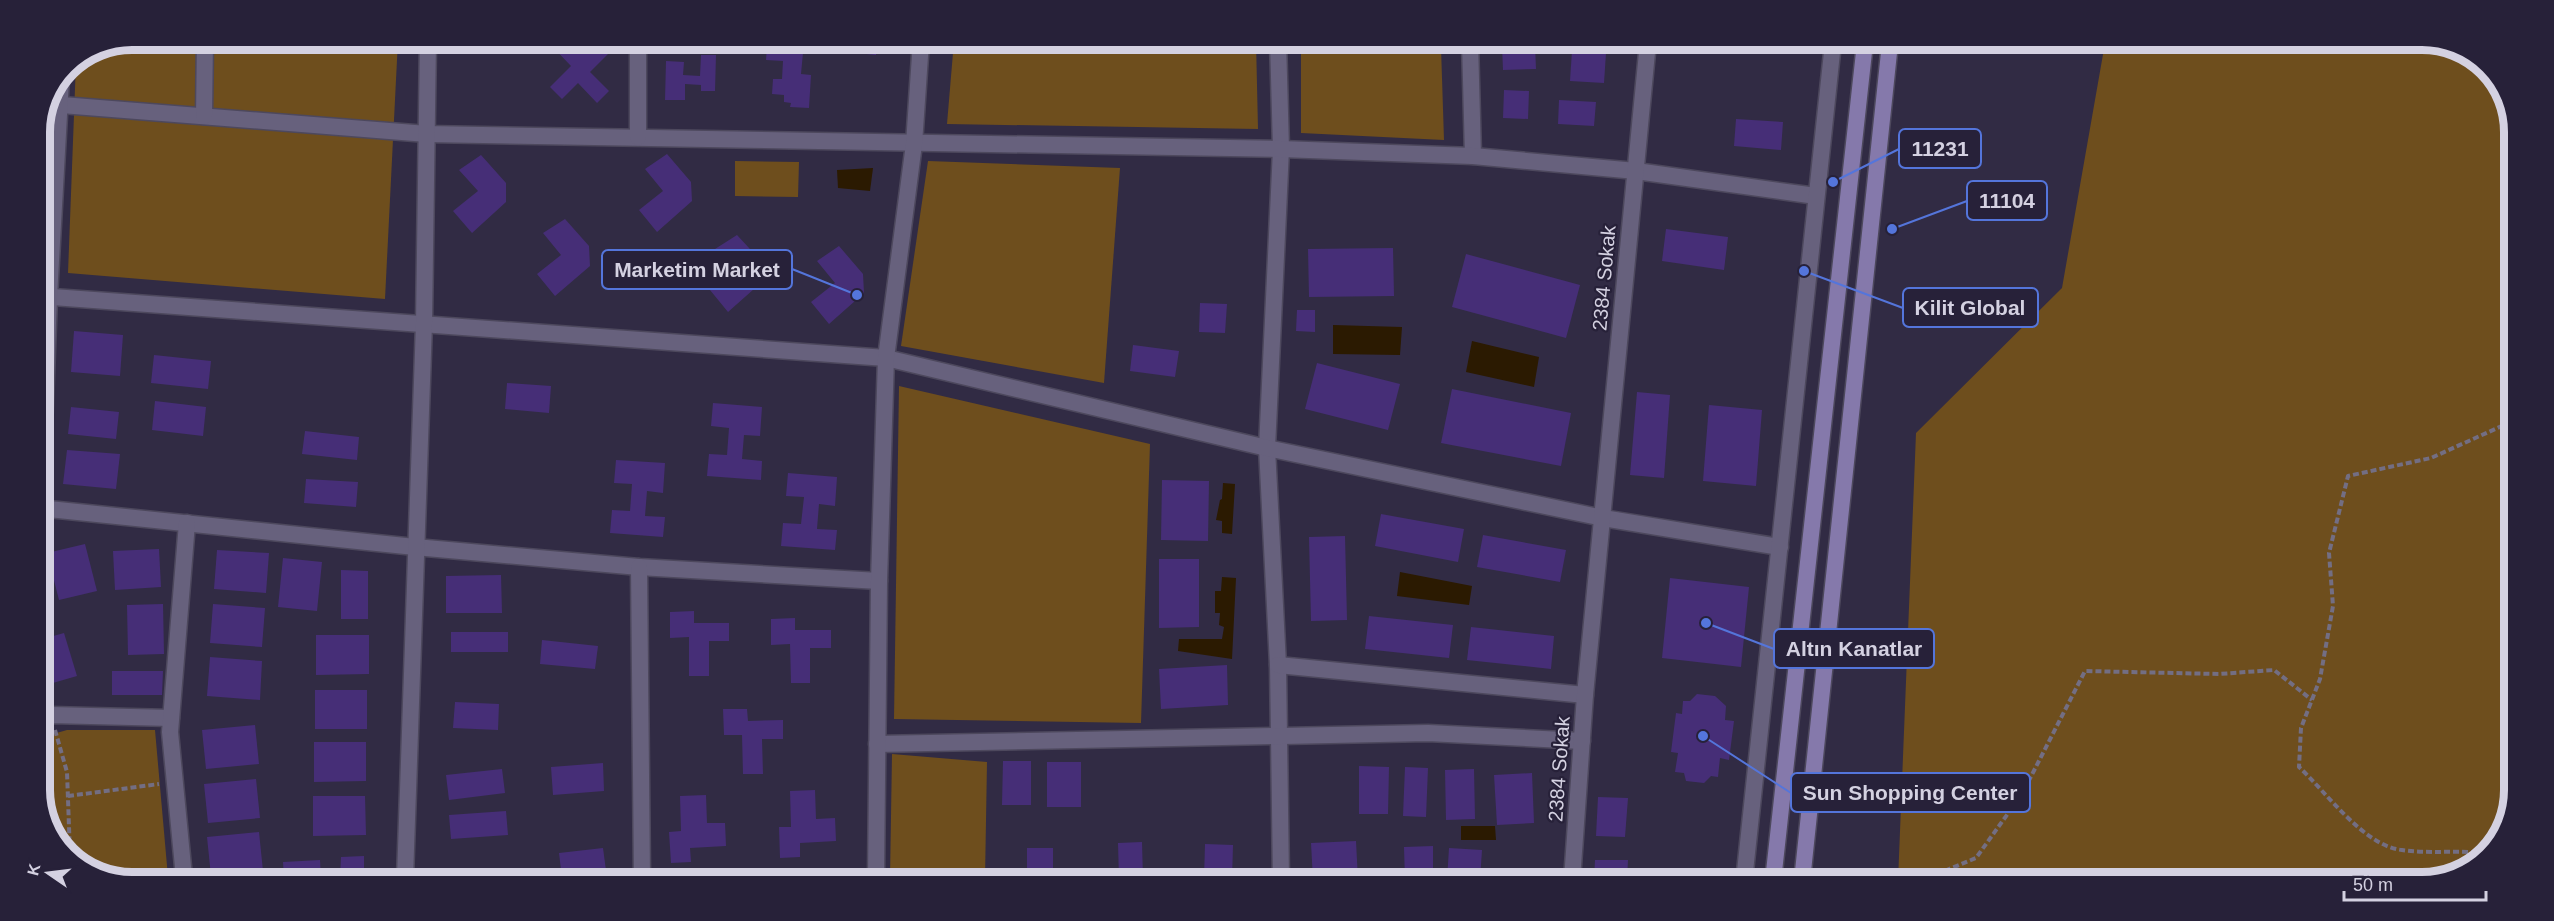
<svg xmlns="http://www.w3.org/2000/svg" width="2554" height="921" viewBox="0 0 2554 921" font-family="Helvetica,sans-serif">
  <rect width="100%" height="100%" fill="#312b44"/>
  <g fill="#6e4e1d">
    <polygon points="132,39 398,40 385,299 68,273 76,62"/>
    <polygon points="954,41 1256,41 1258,129 947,124"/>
    <polygon points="1301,43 1441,47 1444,140 1301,133"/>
    <polygon points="2105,43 2452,44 2496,75 2515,125 2510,819 2478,863 2423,882 1898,881 1916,433 2062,288"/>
    <polygon points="735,161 799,162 798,197 735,196"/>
    <polygon points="928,161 1120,168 1104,383 901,346"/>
    <polygon points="899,386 1150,444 1141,723 894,719"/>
    <polygon points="67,730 155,730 168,877 102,877 58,846 39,796 39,738"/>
    <polygon points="892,754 987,762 985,879 890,879"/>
  </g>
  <g fill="#2b1a01">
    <polygon points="873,168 870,191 838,188 837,170"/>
    <polygon points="1333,325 1402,327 1400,355 1333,354"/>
    <polygon points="1472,341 1539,357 1534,387 1466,372"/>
    <polygon points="1223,483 1235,484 1232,534 1222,533 1222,521 1216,520 1220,500 1222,499"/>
    <polygon points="1400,572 1472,586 1469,605 1397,596"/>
    <polygon points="1222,577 1236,578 1232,659 1178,651 1179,639 1222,639 1224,627 1219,625 1220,613 1215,613 1215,591 1221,591"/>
    <polygon points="1461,826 1495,826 1496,840 1461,840"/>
  </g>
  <g fill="#462e77">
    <polygon points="552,40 570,40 582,53 598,40 610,52 590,72 609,91 597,103 578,83 562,99 550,87 571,66 549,43"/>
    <polygon points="777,40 804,42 801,74 811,75 809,108 790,107 791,103 784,102 784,95 772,94 773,79 782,79 783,61 766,60 767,46 776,47"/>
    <polygon points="851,40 877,41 876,55 857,53 858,49 851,48"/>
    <polygon points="1535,45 1536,69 1503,70 1502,46"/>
    <polygon points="1572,50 1606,53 1604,83 1570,81"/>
    <polygon points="701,55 716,55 715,91 701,91 701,85 685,84 685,100 665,100 666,61 684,62 683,75 700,76"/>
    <polygon points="1504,90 1529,91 1528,119 1503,118"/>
    <polygon points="1559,100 1596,102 1594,126 1558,124"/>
    <polygon points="1736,119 1783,122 1781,150 1734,146"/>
    <polygon points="667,154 691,182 692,201 657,232 639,210 663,191 645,169"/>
    <polygon points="481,155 506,183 506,202 472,233 453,211 478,191 459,170"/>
    <polygon points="565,219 589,246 590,266 555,296 537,274 561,255 543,233"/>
    <polygon points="1666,229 1728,237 1724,270 1662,261"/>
    <polygon points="737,235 762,262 763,281 728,312 710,290 734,271 715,249"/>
    <polygon points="839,246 863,274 864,293 829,324 811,302 835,283 817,261"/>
    <polygon points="1393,248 1394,296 1309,297 1308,249"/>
    <polygon points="1466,254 1580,285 1566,338 1452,307"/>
    <polygon points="1200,303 1227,304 1225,333 1199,332"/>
    <polygon points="1297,310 1315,310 1315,332 1296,331"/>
    <polygon points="74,331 123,335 120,376 71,372"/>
    <polygon points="1133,345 1179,351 1175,377 1130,371"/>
    <polygon points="154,355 211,361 208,389 151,383"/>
    <polygon points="1317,363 1400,384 1388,430 1305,409"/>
    <polygon points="507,383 551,386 549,413 505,409"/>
    <polygon points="1452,389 1571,413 1561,466 1441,443"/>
    <polygon points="1637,392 1670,395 1664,478 1630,475"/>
    <polygon points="155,401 206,407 203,436 152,430"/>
    <polygon points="713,403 762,407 760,436 744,435 742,459 762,461 761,480 707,476 709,454 727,455 729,428 711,426"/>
    <polygon points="1709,405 1762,410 1756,486 1703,481"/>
    <polygon points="71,407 119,412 116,439 68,434"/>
    <polygon points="305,431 359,437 357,460 302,454"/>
    <polygon points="67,450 120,454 116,489 63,484"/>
    <polygon points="616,460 665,463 663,493 647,491 645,516 665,517 663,537 610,533 612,510 630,511 632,484 614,483"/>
    <polygon points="788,473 837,477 835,506 819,504 817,529 837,530 835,550 781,546 783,523 801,524 804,497 786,496"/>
    <polygon points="306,479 358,482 356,507 304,503"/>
    <polygon points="1162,480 1209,481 1208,541 1161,540"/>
    <polygon points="1381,514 1464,529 1458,562 1375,546"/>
    <polygon points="1483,535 1566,550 1560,582 1477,567"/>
    <polygon points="1345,536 1347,620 1311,621 1309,537"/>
    <polygon points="85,544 97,591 59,600 47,553"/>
    <polygon points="159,549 161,587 115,590 113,551"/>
    <polygon points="217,550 269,553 266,593 214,589"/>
    <polygon points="283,558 322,562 317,611 278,607"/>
    <polygon points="1159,559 1199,559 1199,627 1159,628"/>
    <polygon points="341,570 368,571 368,619 341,619"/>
    <polygon points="501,575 502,613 446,613 446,576"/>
    <polygon points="1670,578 1749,587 1741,667 1662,658"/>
    <polygon points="163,604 164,654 128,655 127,605"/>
    <polygon points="213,604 265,608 262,647 210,643"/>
    <polygon points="694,611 694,623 729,623 729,641 709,641 709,676 689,676 689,637 670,638 670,612"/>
    <polygon points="1369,616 1453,625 1449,658 1365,649"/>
    <polygon points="795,618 795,630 831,630 831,648 810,648 810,683 791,683 790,644 771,645 771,619"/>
    <polygon points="1471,627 1554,636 1551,669 1467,660"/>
    <rect x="451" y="632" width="57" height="20"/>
    <polygon points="64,633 77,676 39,687 39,640"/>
    <polygon points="316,635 369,635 369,674 316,675"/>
    <polygon points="542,640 598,646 595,669 540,664"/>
    <polygon points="210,657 262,661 260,700 207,696"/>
    <polygon points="1227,665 1228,705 1161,709 1159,669"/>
    <polygon points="112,671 163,671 162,695 112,695"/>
    <rect x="315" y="690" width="52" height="39"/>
    <polygon points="1697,694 1715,696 1726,706 1725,720 1734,721 1729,760 1720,758 1718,777 1711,776 1704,783 1686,781 1684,773 1675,772 1678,753 1671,752 1676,713 1682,714 1683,701 1690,701"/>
    <polygon points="455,702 499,704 498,730 453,728"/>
    <polygon points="723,709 747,709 748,721 783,720 783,739 762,739 763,774 743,774 742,735 724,735"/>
    <polygon points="255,725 259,764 206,769 202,730"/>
    <polygon points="314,742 366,742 366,781 314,782"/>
    <polygon points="1003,761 1031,761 1031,805 1002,805"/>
    <rect x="1047" y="762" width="34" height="45"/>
    <polygon points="603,763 604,791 553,795 551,767"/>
    <polygon points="1359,766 1389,767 1388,814 1359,814"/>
    <polygon points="1405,767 1428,768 1426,817 1403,816"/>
    <polygon points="502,769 505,793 449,800 446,775"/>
    <polygon points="1474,769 1475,819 1446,820 1445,770"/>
    <polygon points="1532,773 1534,823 1497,825 1494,775"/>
    <polygon points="256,779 260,818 208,823 204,784"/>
    <polygon points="815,790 816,819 835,818 836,841 800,843 800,857 780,858 779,827 791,827 790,791"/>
    <polygon points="706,795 707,823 725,823 726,846 690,848 691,862 671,863 669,832 681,831 680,796"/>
    <polygon points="313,796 365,796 366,835 313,836"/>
    <polygon points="1598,797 1628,798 1625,837 1596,836"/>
    <polygon points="506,811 508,835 451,839 449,815"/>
    <polygon points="259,832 263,871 211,876 207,837"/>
    <polygon points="1356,841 1358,880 1313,880 1311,843"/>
    <polygon points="1142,842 1143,879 1119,879 1118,843"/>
    <polygon points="1205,844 1233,845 1232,880 1204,879"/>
    <polygon points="1433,846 1433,880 1405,880 1404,847"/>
    <polygon points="603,848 607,878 562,878 559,853"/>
    <rect x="1027" y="848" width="26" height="31"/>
    <polygon points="1449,848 1482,850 1480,880 1447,880"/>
    <polygon points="364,856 364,878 340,878 341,857"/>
    <polygon points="320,860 321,878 284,878 283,862"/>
    <polygon points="1595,860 1628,860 1627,880 1594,880"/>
  </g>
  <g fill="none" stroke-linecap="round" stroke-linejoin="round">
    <defs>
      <g id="minor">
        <polyline points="1278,41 1281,149 1267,448 1278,665 1281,880"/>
        <polyline points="1470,42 1473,156"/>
        <polyline points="49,104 427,134 1281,149 1473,156 1636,171 1816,196"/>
        <polyline points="204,116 205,39"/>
        <polyline points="638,137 638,40"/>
        <polyline points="39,296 886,358 1267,448 1603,518 1780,547"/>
        <polyline points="39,508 415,547 639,567 879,581"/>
        <polyline points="41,508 49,297 61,78"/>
        <polyline points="639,567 642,878"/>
        <polyline points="1278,665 1585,695"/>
        <polyline points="39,719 51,715 171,718"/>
        <polyline points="877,744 1428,733 1582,741"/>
        <polyline points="184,877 170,732 187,523"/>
        <polyline points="876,879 879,581 886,358 914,144 921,41"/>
        <polyline points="1572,880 1585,695 1648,42"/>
        <polyline points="1744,881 1833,43"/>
      </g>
      <polyline id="tertiary" points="405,878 424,323 428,40"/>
      <g id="primary">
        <polyline points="1773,881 1865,43"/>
        <polyline points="1802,881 1890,43"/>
      </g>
    </defs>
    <use href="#minor" stroke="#4d485d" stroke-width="19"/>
    <use href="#tertiary" stroke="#4d485d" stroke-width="19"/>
    <use href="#primary" stroke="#4d485d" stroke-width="19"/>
    <g stroke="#736e83" stroke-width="4" stroke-dasharray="6 3" stroke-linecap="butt">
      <polyline points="55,730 67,772 70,854"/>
      <polyline points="68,796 159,784"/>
      <path d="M2486 853C2458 850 2429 854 2402 850 2364 846 2327 793 2299 767L2301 728 2320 679 2333 606 2329 553 2348 476 2431 458 2513 421"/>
      <polyline points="1920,881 1976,858 2022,794 2085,671 2219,674 2274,670 2312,700"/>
    </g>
    <use href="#minor" stroke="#67617d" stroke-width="16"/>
    <use href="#tertiary" stroke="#67617d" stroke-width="16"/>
    <use href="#primary" stroke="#8579ab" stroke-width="16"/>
  </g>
  <g text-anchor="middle" stroke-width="4.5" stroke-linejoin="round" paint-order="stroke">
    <g font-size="20" fill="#d4d1e1" stroke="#272139">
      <text transform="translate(1604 278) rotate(-85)" y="7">2384 Sokak</text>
      <text transform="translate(1559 769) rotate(-86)" y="7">2384 Sokak</text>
    </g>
  </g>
  <path d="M0 0H2554V921H0ZM132 50H2422A82 82 0 0 1 2504 132V790A82 82 0 0 1 2422 872H132A82 82 0 0 1 50 790V132A82 82 0 0 1 132 50Z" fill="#272139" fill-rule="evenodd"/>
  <path fill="none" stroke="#d4d1e1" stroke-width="8" d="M132 50H2422A82 82 0 0 1 2504 132V790A82 82 0 0 1 2422 872H132A82 82 0 0 1 50 790V132A82 82 0 0 1 132 50Z"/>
  <path fill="none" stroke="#5475db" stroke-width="2" d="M1833 182L1899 149M1892 229L1967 201M857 295L792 269M1804 271L1903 308M1706 623L1774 649M1703 736L1791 793"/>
  <g fill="#5475db" stroke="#272139" stroke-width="2">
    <circle cx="1833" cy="182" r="6"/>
    <circle cx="1892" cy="229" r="6"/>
    <circle cx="857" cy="295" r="6"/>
    <circle cx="1804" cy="271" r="6"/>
    <circle cx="1706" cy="623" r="6"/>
    <circle cx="1703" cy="736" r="6"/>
  </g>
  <g fill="#272139" stroke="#5475db" stroke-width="2">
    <rect x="1899" y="129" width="82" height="39" rx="6"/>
    <rect x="1967" y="181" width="80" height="39" rx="6"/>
    <rect x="602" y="250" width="190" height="39" rx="6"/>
    <rect x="1903" y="288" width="135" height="39" rx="6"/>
    <rect x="1774" y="629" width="160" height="39" rx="6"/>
    <rect x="1791" y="773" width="239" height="39" rx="6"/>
  </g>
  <g font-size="21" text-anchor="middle" font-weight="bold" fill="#d4d1e1">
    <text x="1940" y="156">11231</text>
    <text x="2007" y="208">11104</text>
    <text x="697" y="277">Marketim Market</text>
    <text x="1970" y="315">Kilit Global</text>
    <text x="1854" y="656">Altın Kanatlar</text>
    <text x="1910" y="800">Sun Shopping Center</text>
  </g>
  <g transform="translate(48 873) rotate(284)" stroke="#272139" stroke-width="4.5" paint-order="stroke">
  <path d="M0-4.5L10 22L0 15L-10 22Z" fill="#d4d1e1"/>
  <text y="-9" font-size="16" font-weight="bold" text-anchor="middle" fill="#d4d1e1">K</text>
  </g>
  <path d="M2344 891v9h142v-9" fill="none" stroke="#d4d1e1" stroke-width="3"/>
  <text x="2353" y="891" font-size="18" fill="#d4d1e1" stroke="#272139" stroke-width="4.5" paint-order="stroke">50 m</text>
</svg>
